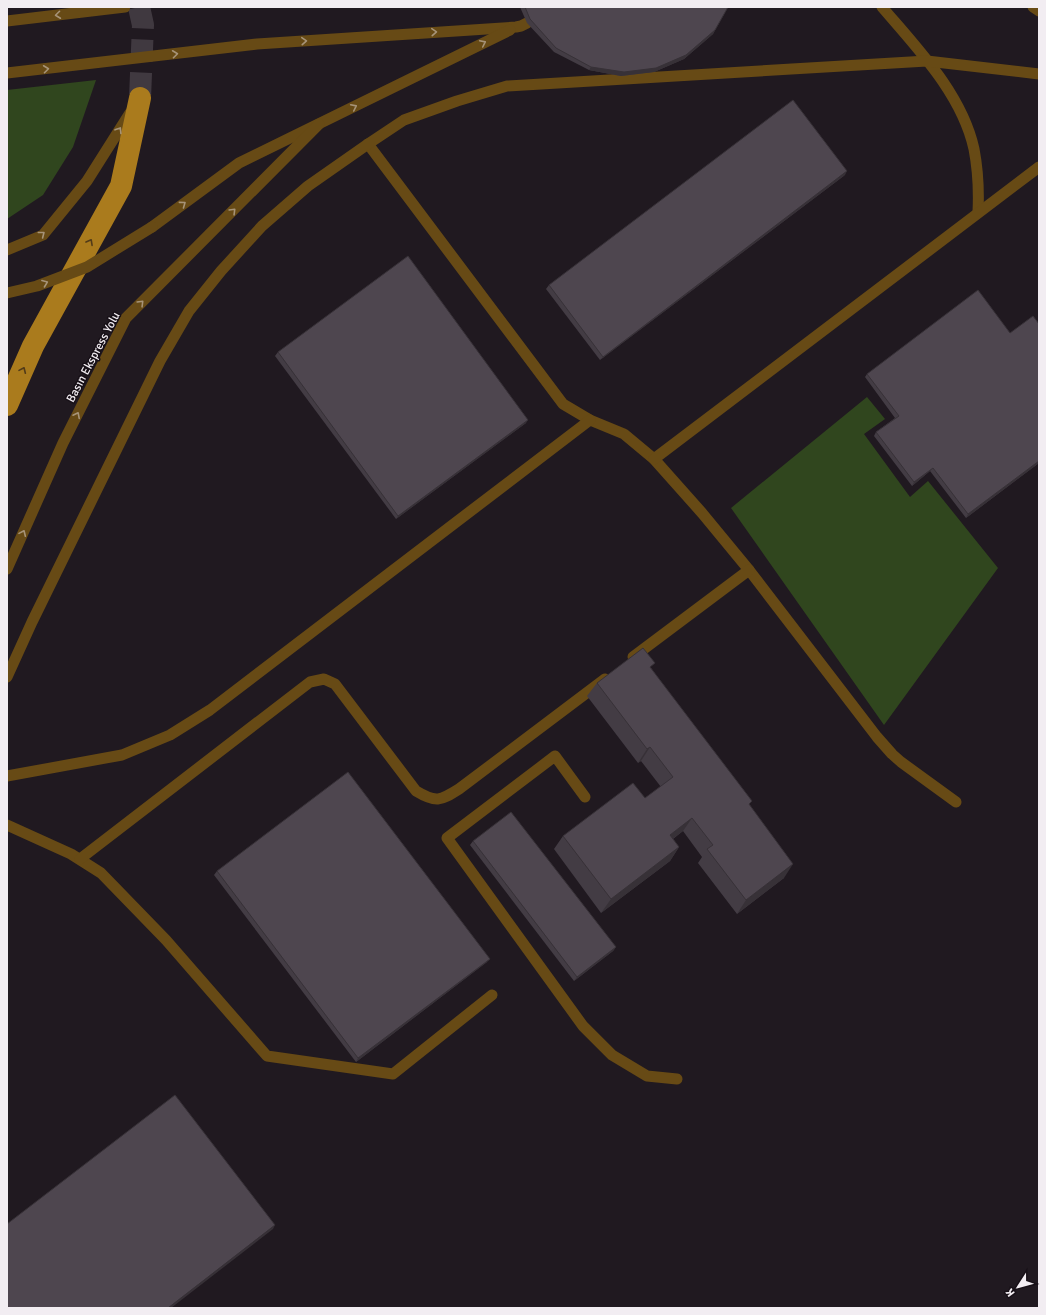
<svg xmlns="http://www.w3.org/2000/svg" width="1046" height="1315" viewBox="0 0 1046 1315" font-family="Signika,sans-serif">
  <rect width="100%" height="100%" fill="#201920"/>
  <g fill="#30461e">
    <polygon points="96,80 73,147 43,195 7,219 7,90"/>
    <polygon points="867,397 885,419 864,434 910,497 928,481 998,568 884,725 731,508"/>
  </g>
  <g fill="none" stroke-linecap="round" stroke-linejoin="round">
    <polyline stroke="#403940" stroke-width="22" stroke-dasharray="22 11" stroke-linecap="butt" points="139,7 143,25 140,98"/>
    <g stroke="#674a15" stroke-width="11">
      <path d="M882 7C917 48 962 94 974 149 978 170 979 191 978 212"/>
      <polyline points="1033,7 1039,11"/>
      <polyline points="7,21 125,7"/>
      <polyline points="7,73 257,44 516,27 521,26 527,23"/>
      <polyline points="368,144 563,404 590,420 624,434 654,459 702,513 749,570 877,737 892,754 901,762 956,802"/>
      <polyline points="152,227 239,163 510,30"/>
      <polyline points="7,250 43,235 87,181 130,113"/>
      <polyline points="654,459 1039,167"/>
      <polyline points="7,569 63,443 126,318 319,124"/>
      <polyline points="633,657 749,570"/>
      <polyline points="7,677 32,622 160,361 189,311 221,271 262,226 308,186 368,144 404,120 457,101 507,86 927,61 1039,74"/>
      <polyline points="7,776 122,755 170,735 210,710 590,420"/>
      <polyline points="585,797 555,756 447,838 583,1026 612,1055 647,1076 677,1079"/>
      <polyline points="7,825 71,854 101,873 166,940 267,1056 393,1074 492,995"/>
      <path d="M80 859 310 682 324 679 335 684 416 791C436 803 440 801 459 789L605 679"/>
    </g>
    <polyline stroke="#aa7b1d" stroke-width="22" points="7,405 33,346 121,186 140,98"/>
    <polyline stroke="#674a15" stroke-width="11" points="7,293 37,286 87,267 152,227"/>
  </g>
  <g fill="#433c44">
    <polygon points="520,7 728,7 713,34 684,59 654,72 621,76 589,70 554,52 527,23"/>
    <polygon points="845,175 600,360 546,289 549,285"/>
    <polygon points="1039,324 1039,463 966,518 930,471 912,486 874,436 876,432 895,418 865,377 867,374 1010,333"/>
    <polygon points="278,352 526,423 396,519 275,356"/>
    <polygon points="651,668 749,806 784,878 737,914 698,863 702,857 683,831 673,839 679,847 670,861 601,913 554,849 563,836 645,798 661,787 641,761 638,763 587,696 597,683"/>
    <polygon points="473,841 616,947 613,951 574,981 470,845"/>
    <polygon points="217,871 487,962 356,1062 214,875"/>
  </g>
  <g fill="#373137">
    <polygon points="715,30 713,34 684,59 654,72 621,76 589,70 591,67"/>
    <polygon points="847,171 845,175 600,360 603,357"/>
    <polygon points="528,420 526,423 396,519 398,516"/>
    <polygon points="1039,461 1039,463 966,518 968,514"/>
    <polygon points="933,468 930,471 912,486 914,482"/>
    <polygon points="650,747 641,761 638,763 647,749"/>
    <polygon points="692,818 683,831 660,848 670,835"/>
    <polygon points="679,847 670,861 601,913 611,899"/>
    <polygon points="793,864 784,878 737,914 746,900"/>
    <polygon points="616,947 613,951 574,981 577,977"/>
    <polygon points="490,959 487,962 356,1062 358,1058"/>
    <polygon points="275,1225 273,1229 171,1308 168,1308"/>
  </g>
  <g fill="#4e464f" stroke="#373137">
    <polygon points="525,7 728,7 715,30 686,55 656,68 624,72 591,67 556,48 530,19"/>
    <polygon points="793,100 847,171 603,357 549,285"/>
    <polygon points="408,256 528,420 398,516 278,352"/>
    <polygon points="978,290 1010,333 1033,316 1039,324 1039,461 968,514 933,468 914,482 876,432 899,416 867,374"/>
    <polygon points="643,648 655,663 650,667 752,801 749,804 793,864 746,900 707,849 713,845 692,818 670,835 679,847 611,899 563,836 633,783 645,798 673,777 650,747 647,749 597,683"/>
    <polygon points="348,772 490,959 358,1058 217,871"/>
    <polygon points="511,812 616,947 577,977 473,841"/>
    <polygon points="175,1095 275,1225 168,1308 7,1308 7,1224"/>
  </g>
  <defs><path id="oneway-chevron" d="M-2-3.5L2.5 0L-2 3.5" fill="none" stroke-width="1.6" stroke-linecap="round" stroke-linejoin="round"/></defs>
  <g stroke="#a69378">
    <use href="#oneway-chevron" transform="translate(58 15) rotate(173)"/>
    <use href="#oneway-chevron" transform="translate(434 32) rotate(-4)"/>
    <use href="#oneway-chevron" transform="translate(304 41) rotate(-4)"/>
    <use href="#oneway-chevron" transform="translate(483 43) rotate(-26)"/>
    <use href="#oneway-chevron" transform="translate(175 54) rotate(-7)"/>
    <use href="#oneway-chevron" transform="translate(46 69) rotate(-7)"/>
    <use href="#oneway-chevron" transform="translate(354 107) rotate(-26)"/>
    <use href="#oneway-chevron" transform="translate(119 130) rotate(-58)"/>
    <use href="#oneway-chevron" transform="translate(183 204) rotate(-36)"/>
    <use href="#oneway-chevron" transform="translate(233 211) rotate(-45)"/>
    <use href="#oneway-chevron" transform="translate(42 234) rotate(-38)"/>
    <use href="#oneway-chevron" transform="translate(45 283) rotate(-21)"/>
    <use href="#oneway-chevron" transform="translate(141 303) rotate(-45)"/>
    <use href="#oneway-chevron" transform="translate(77 415) rotate(-63)"/>
    <use href="#oneway-chevron" transform="translate(23 533) rotate(-66)"/>
  </g>
  <g stroke="#523b19">
    <use href="#oneway-chevron" transform="translate(90 242) rotate(-61)"/>
    <use href="#oneway-chevron" transform="translate(23 370) rotate(-66)"/>
  </g>
  <g text-anchor="middle" stroke-width="3" stroke-linejoin="round" paint-order="stroke">
    <g font-size="12" fill="#f2edf2" stroke="#171017">
      <text transform="translate(93 357) rotate(-62)" y="4">Basın Ekspress Yolu</text>
    </g>
  </g>
  <rect width="1046" height="1315" fill="none" stroke="#f2edf2" stroke-width="16"/>
  <g transform="translate(1018 1287) rotate(234)" stroke="#171017" stroke-width="3" paint-order="stroke">
  <path d="M0-3L7 15L0 10L-7 15Z" fill="#f2edf2"/>
  <text y="-6" font-size="11" font-weight="bold" text-anchor="middle" fill="#f2edf2">K</text>
  </g>
</svg>
